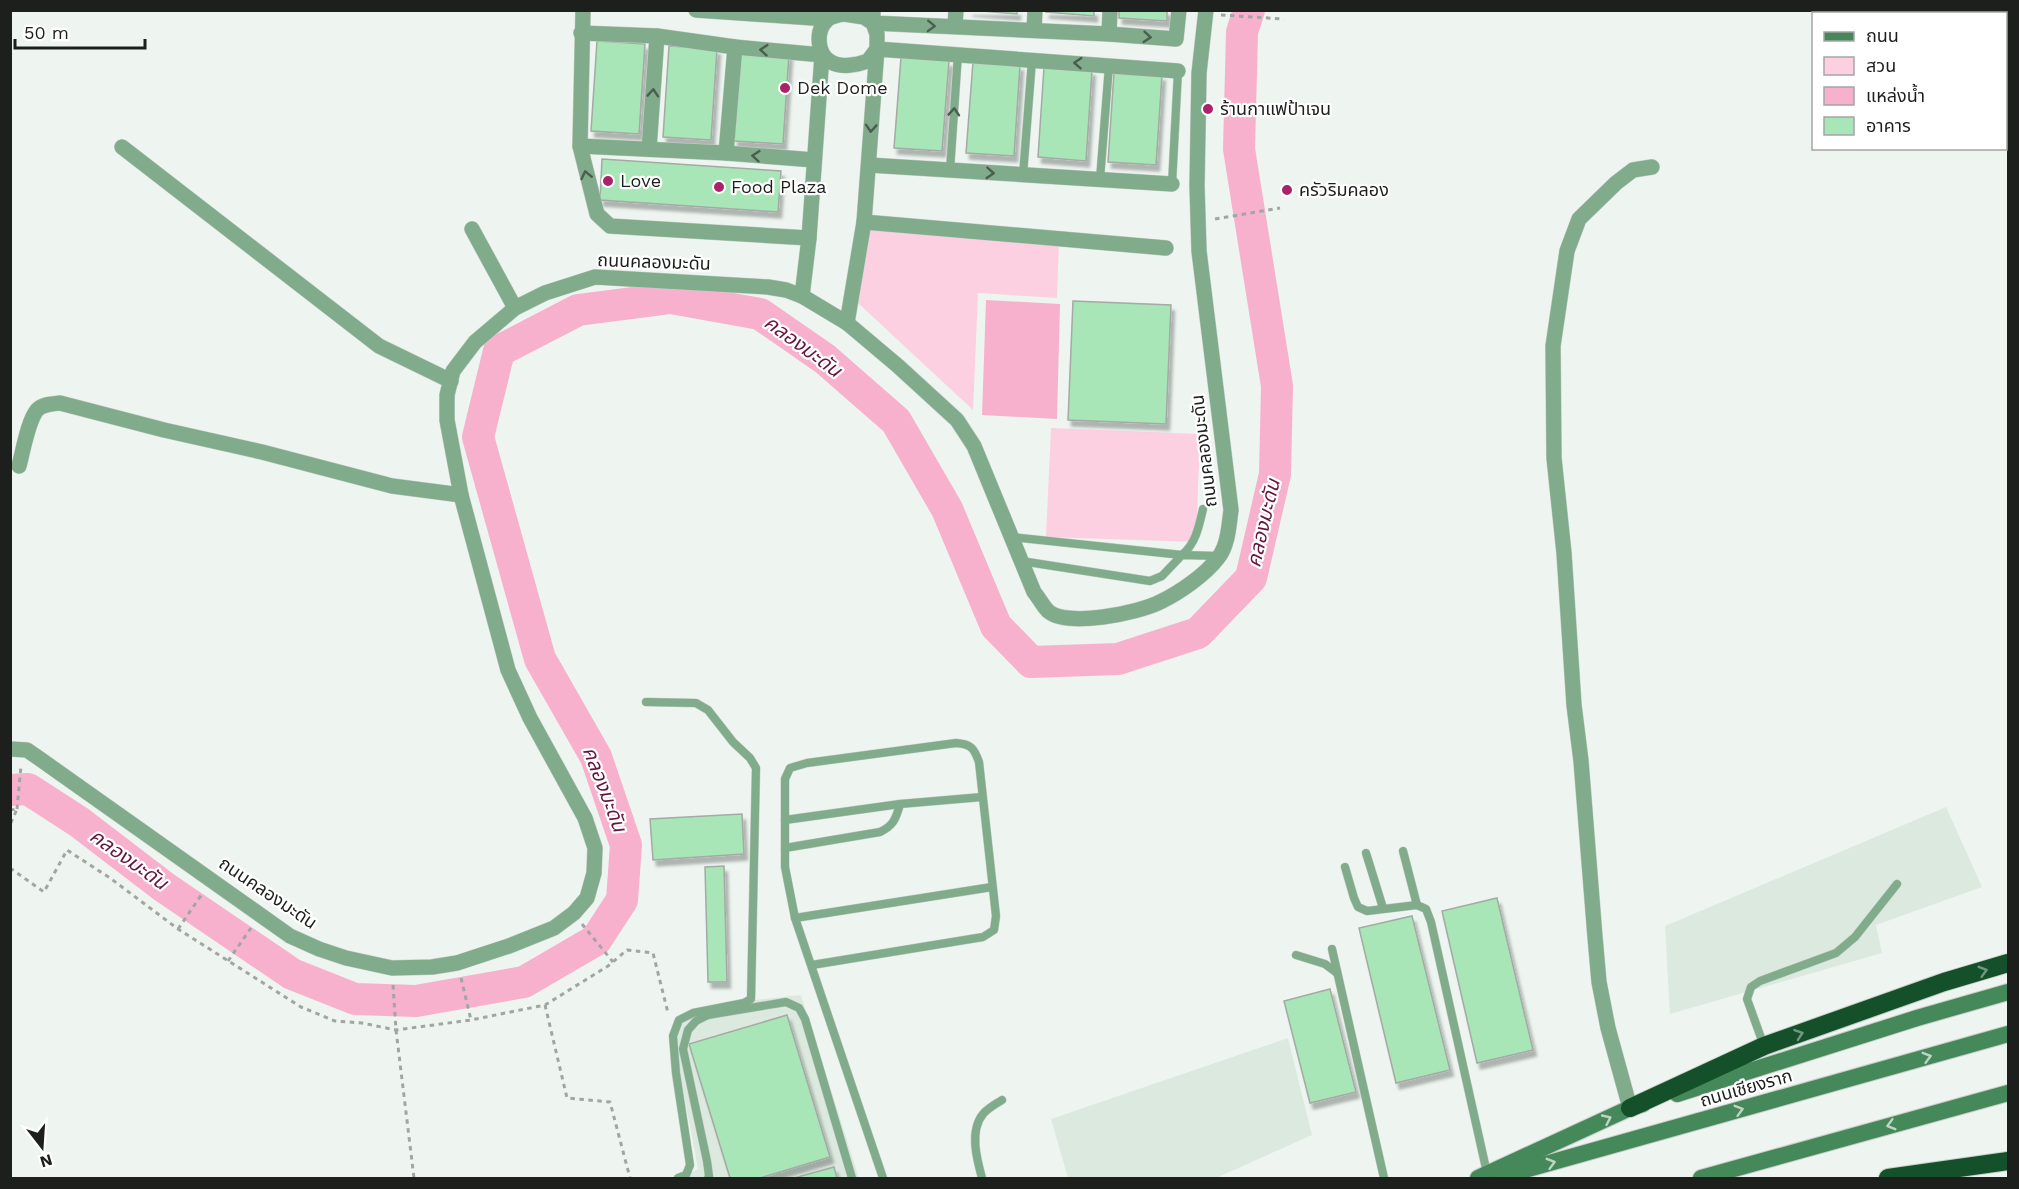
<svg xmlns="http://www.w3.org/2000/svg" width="2019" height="1189" viewBox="0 0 2019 1189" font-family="'Work Sans','Noto Sans Thai',sans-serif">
  <defs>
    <filter id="shadow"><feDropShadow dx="3.5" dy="6" stdDeviation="1.5" flood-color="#0004"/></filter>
  </defs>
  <rect width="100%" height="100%" fill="#eef5f0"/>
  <g fill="#dce9df">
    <polygon points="1946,807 1982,887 1876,925 1882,953 1670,1014 1665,926"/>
    <polygon points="801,995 859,1178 682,1178 698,1169 674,1042 687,1014 716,1004"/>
    <polygon points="1288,1038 1312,1135 1216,1178 1068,1178 1051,1119"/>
  </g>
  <g fill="#fcd0e0">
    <polygon points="871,226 1059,242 1057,298 978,293 973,410 858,303"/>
    <polygon points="1051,428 1200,434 1196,542 1046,537"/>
  </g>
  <polygon fill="#f7b1cc" points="986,300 1060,304 1057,419 982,415"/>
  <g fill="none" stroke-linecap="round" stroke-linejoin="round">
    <g stroke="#f7b1cc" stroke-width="32">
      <polyline points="1969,10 1971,14"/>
      <polyline points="2006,54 2008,58"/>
      <polyline points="10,790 28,789 79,822 164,887 292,974 355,999 416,1001 524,982 596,940 622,900 626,845 596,757 540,659 478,437 499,351 578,310 671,298 760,314 825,359 896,421 947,509 996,626 1031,662 1118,659 1198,633 1251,578 1275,474 1277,386 1239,149 1242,32 1249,10"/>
    </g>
  </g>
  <g fill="#a8e5b7" stroke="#a4aaa5" stroke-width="1.5" filter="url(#shadow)">
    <polygon points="969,10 1017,10 1017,14"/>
    <polygon points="1046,10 1094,10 1094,16 1046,12"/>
    <polygon points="1119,10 1167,10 1167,21 1119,18"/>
    <polygon points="597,41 645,44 639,134 591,131"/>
    <polygon points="669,46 717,49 711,140 663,137"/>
    <polygon points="741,51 789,54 783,144 734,141"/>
    <polygon points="901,57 949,61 942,151 894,148"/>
    <polygon points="973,62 1020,65 1014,156 966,153"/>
    <polygon points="1044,67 1092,70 1086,161 1038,157"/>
    <polygon points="1114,72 1162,75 1156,165 1108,162"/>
    <polygon points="602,159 781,171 778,212 600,200"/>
    <polygon points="1073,301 1171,305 1166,424 1068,420"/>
    <polygon points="742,814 744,854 653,860 650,819"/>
    <polygon points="724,866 727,982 708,982 705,867"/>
    <polygon points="1497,898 1533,1050 1477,1063 1442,911"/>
    <polygon points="1412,916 1450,1070 1396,1083 1359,928"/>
    <polygon points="1330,989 1356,1092 1310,1103 1284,1001"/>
    <polygon points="787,1015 830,1157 760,1178 730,1178 689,1044"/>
    <polygon points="834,1167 837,1178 794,1178"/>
  </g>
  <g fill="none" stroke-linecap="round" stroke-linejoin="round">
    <defs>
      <g id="service">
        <polyline points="950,170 958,54"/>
        <polyline points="1023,175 1032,60"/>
        <polyline points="1100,179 1109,66"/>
        <polyline points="1172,184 1178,71"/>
        <path d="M1012 537 1182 555C1196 543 1199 526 1203 509"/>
        <polyline points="1021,561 1150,581 1162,576 1182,555 1219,556"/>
        <polyline points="646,702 696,703 708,710 733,742 750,758 756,768 751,999 744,1003 693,1013 679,1020 673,1036 676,1073 690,1165 686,1175 678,1178"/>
        <polyline points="785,820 900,804 982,797"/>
        <path d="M785 848 880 832C893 826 896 819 900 804"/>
        <polyline points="1403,851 1417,905"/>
        <polyline points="1366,853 1383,908"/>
        <polyline points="1345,867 1354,898 1358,907 1367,911 1417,905 1426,909 1431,922 1487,1173"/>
        <polyline points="795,918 992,887"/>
        <polyline points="1332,949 1384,1178"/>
        <polyline points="1296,955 1325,964 1337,973"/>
        <path d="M812 965 983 937 994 930 996 916 979 762C974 748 971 744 956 743L807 763 790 768 785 779V867L795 918 883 1178"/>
        <polyline points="1764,1046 1747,999 1751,987 1760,981 1836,953 1855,937 1897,884"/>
        <polyline points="708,1178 709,1176 707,1161 683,1049 688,1030 696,1021 708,1015 786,1002 799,1008 805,1019 852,1178"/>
        <path d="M982 1178C977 1160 969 1131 983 1114 988 1108 996 1104 1002 1100"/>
      </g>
      <g id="minor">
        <polyline points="583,10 580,146 597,214 610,226 809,238"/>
        <polyline points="696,10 827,19 827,13"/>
        <polyline points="873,10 873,23 1109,34 1176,39 1179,10"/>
        <path d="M844 14 864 17 873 23 877 34V49L868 61C857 65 841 68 831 62 817 55 815 31 827 20 830 17 839 15 844 14Z"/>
        <polyline points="955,26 956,10"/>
        <polyline points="1034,30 1035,10"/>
        <polyline points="581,33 657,36 735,47 822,55 809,238 802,296"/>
        <polyline points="1109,34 1110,10"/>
        <polyline points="580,146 726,153 814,160"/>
        <polyline points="122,147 379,346 451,381"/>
        <polyline points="649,149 657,36"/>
        <polyline points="726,153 735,47"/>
        <polyline points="869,165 1172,184"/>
        <polyline points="864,222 1166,248"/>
        <polyline points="472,229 515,308"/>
        <polyline points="847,323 864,222 877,49 1178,71"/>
        <path d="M19 466C23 451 28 421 37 410 43 404 52 404 60 403L164 430 262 452 392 486 461 495"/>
        <path d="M10 749 27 750 40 759 290 936 319 949 346 958 392 968 432 967 457 963 509 946 554 928 574 913 587 898 594 873 595 848 585 818 530 718 508 670 461 495 447 420V395L453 371 475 342 515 308 545 293 595 277 768 287 786 290 802 296 847 323 898 366 957 420 974 446 1034 592C1039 598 1043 606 1048 611 1067 628 1138 613 1160 602 1179 593 1205 575 1218 558 1228 546 1229 525 1231 510L1199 251 1197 186 1199 73 1206 10"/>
        <polyline points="1630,1108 1608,1028 1599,982 1595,937 1581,761 1574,705 1564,553 1554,458 1553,346 1567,251 1579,219 1616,183 1633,170 1652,167"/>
      </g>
      <g id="secondary">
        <polyline points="1677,1094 1917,1018 2008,992"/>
        <polyline points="1478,1178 1630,1108 1643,1104"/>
        <polyline points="1496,1178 2008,1034"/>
        <polyline points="1701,1178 2008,1093"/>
      </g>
      <g id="motorway">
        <polyline points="1630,1108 1764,1046 1944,982 2008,963"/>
        <polyline points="1888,1178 2008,1161"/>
      </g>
    </defs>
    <use href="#service" stroke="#c8ceca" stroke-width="9"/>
    <use href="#minor" stroke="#c8ceca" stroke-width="16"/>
    <use href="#secondary" stroke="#c8ceca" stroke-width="18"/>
    <use href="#motorway" stroke="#c8ceca" stroke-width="20"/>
    <g stroke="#a1a6a2" stroke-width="3" stroke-dasharray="4.5 4.5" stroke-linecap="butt">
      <polyline points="1221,15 1284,19"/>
      <polyline points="1215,219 1280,208"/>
      <polyline points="17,809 21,766"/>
      <polyline points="10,810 17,809 10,825"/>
      <polyline points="10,868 44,892 67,850 110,878 178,929 301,1007 335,1021 362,1023 396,1030 471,1020 545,1005 608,966 627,950 653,953 668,1013"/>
      <polyline points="582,924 613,962"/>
      <polyline points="178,929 202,894"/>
      <polyline points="228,961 251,928"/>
      <polyline points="461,978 471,1020"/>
      <polyline points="393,985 396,1030 414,1178"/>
      <polyline points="545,1005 567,1098 610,1102 630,1178"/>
    </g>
    <use href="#service" stroke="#81ac8b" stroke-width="8"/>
    <use href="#minor" stroke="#81ac8b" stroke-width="15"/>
    <use href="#secondary" stroke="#458859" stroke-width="16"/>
    <use href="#motorway" stroke="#14512b" stroke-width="18"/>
  </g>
  <defs><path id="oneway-chevron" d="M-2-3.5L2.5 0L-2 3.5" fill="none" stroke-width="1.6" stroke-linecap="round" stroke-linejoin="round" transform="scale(1.5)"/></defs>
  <g stroke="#4a5e4e">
    <use href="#oneway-chevron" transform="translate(931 26) rotate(2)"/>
    <use href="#oneway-chevron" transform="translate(1147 37) rotate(5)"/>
    <use href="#oneway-chevron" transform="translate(764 50) rotate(-175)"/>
    <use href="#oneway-chevron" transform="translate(1078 63) rotate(-176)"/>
    <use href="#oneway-chevron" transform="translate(653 93) rotate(-86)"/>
    <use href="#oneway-chevron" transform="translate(954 112) rotate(-86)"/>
    <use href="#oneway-chevron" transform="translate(871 128) rotate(94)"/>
    <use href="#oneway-chevron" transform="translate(756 156) rotate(-175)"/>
    <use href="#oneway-chevron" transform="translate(990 173) rotate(4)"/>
    <use href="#oneway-chevron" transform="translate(586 175) rotate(-103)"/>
  </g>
  <g stroke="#729780">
    <use href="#oneway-chevron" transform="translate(1983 971) rotate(-16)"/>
    <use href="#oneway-chevron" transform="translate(1799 1034) rotate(-19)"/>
  </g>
  <g stroke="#bed5c5">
    <use href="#oneway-chevron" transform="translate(1927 1057) rotate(-16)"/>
    <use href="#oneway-chevron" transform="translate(1739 1110) rotate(-16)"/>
    <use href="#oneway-chevron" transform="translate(1607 1119) rotate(-25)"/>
    <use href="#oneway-chevron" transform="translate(1891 1125) rotate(164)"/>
    <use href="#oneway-chevron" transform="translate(1551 1163) rotate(-16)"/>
  </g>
  <g fill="#aa236a" stroke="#fff" stroke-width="2">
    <circle cx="785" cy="88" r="6"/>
    <circle cx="1208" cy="109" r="6"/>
    <circle cx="608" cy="181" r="6"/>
    <circle cx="719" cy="187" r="6"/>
    <circle cx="1287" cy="190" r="6"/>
  </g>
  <g text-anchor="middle" stroke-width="4.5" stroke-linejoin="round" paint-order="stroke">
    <g font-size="18" fill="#1d1f1d" stroke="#fff" text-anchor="start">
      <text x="797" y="94">Dek Dome</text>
      <text x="1220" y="115">ร้านกาแฟป้าเจน</text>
      <text x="620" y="187">Love</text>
      <text x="731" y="193">Food Plaza</text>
      <text x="1299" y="196">ครัวริมคลอง</text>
    </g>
    <g font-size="18" fill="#1d1f1d" stroke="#fff">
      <text transform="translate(654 262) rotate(2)" y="6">ถนนคลองมะดัน</text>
      <text transform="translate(1204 451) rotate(-97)" y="6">ถนนคลองมะดัน</text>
      <text transform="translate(268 893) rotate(34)" y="6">ถนนคลองมะดัน</text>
      <text transform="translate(1746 1088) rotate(-16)" y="6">ถนนเชียงราก</text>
    </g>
    <g font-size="20" font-style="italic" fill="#65163f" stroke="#fff">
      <text transform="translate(803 346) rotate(36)" y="7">คลองมะดัน</text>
      <text transform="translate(1263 523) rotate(-77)" y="7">คลองมะดัน</text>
      <text transform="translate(605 789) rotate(69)" y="7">คลองมะดัน</text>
      <text transform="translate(129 859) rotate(35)" y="7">คลองมะดัน</text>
    </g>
  </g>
  <rect width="2019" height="1189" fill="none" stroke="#1d1f1d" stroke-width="24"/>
  <rect x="1812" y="12" width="195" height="138" fill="#ffffff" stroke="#a5a5a5" stroke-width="1.5"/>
  <rect x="1824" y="32" width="30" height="9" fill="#458859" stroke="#a5a5a5" stroke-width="1.5"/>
  <text x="1866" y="42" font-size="18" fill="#1d1f1d">ถนน</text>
  <rect x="1824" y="57" width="30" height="18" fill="#fcd0e0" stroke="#a5a5a5" stroke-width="1.5"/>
  <text x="1866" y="72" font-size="18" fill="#1d1f1d">สวน</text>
  <rect x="1824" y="87" width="30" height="18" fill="#f7b1cc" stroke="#a5a5a5" stroke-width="1.5"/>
  <text x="1866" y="102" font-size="18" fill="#1d1f1d">แหล่งน้ำ</text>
  <rect x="1824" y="117" width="30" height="18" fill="#a8e5b7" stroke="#a5a5a5" stroke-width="1.5"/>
  <text x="1866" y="132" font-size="18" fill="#1d1f1d">อาคาร</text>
  <g transform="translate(42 1147) rotate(163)" stroke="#ffffff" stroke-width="4.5" paint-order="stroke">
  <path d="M0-4.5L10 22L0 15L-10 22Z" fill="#1d1f1d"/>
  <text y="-9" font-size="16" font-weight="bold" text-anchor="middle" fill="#1d1f1d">N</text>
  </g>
  <path d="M15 39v9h130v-9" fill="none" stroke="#1d1f1d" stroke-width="3"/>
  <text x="24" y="39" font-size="18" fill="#1d1f1d" stroke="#ffffff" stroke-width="4.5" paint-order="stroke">50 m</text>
</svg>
